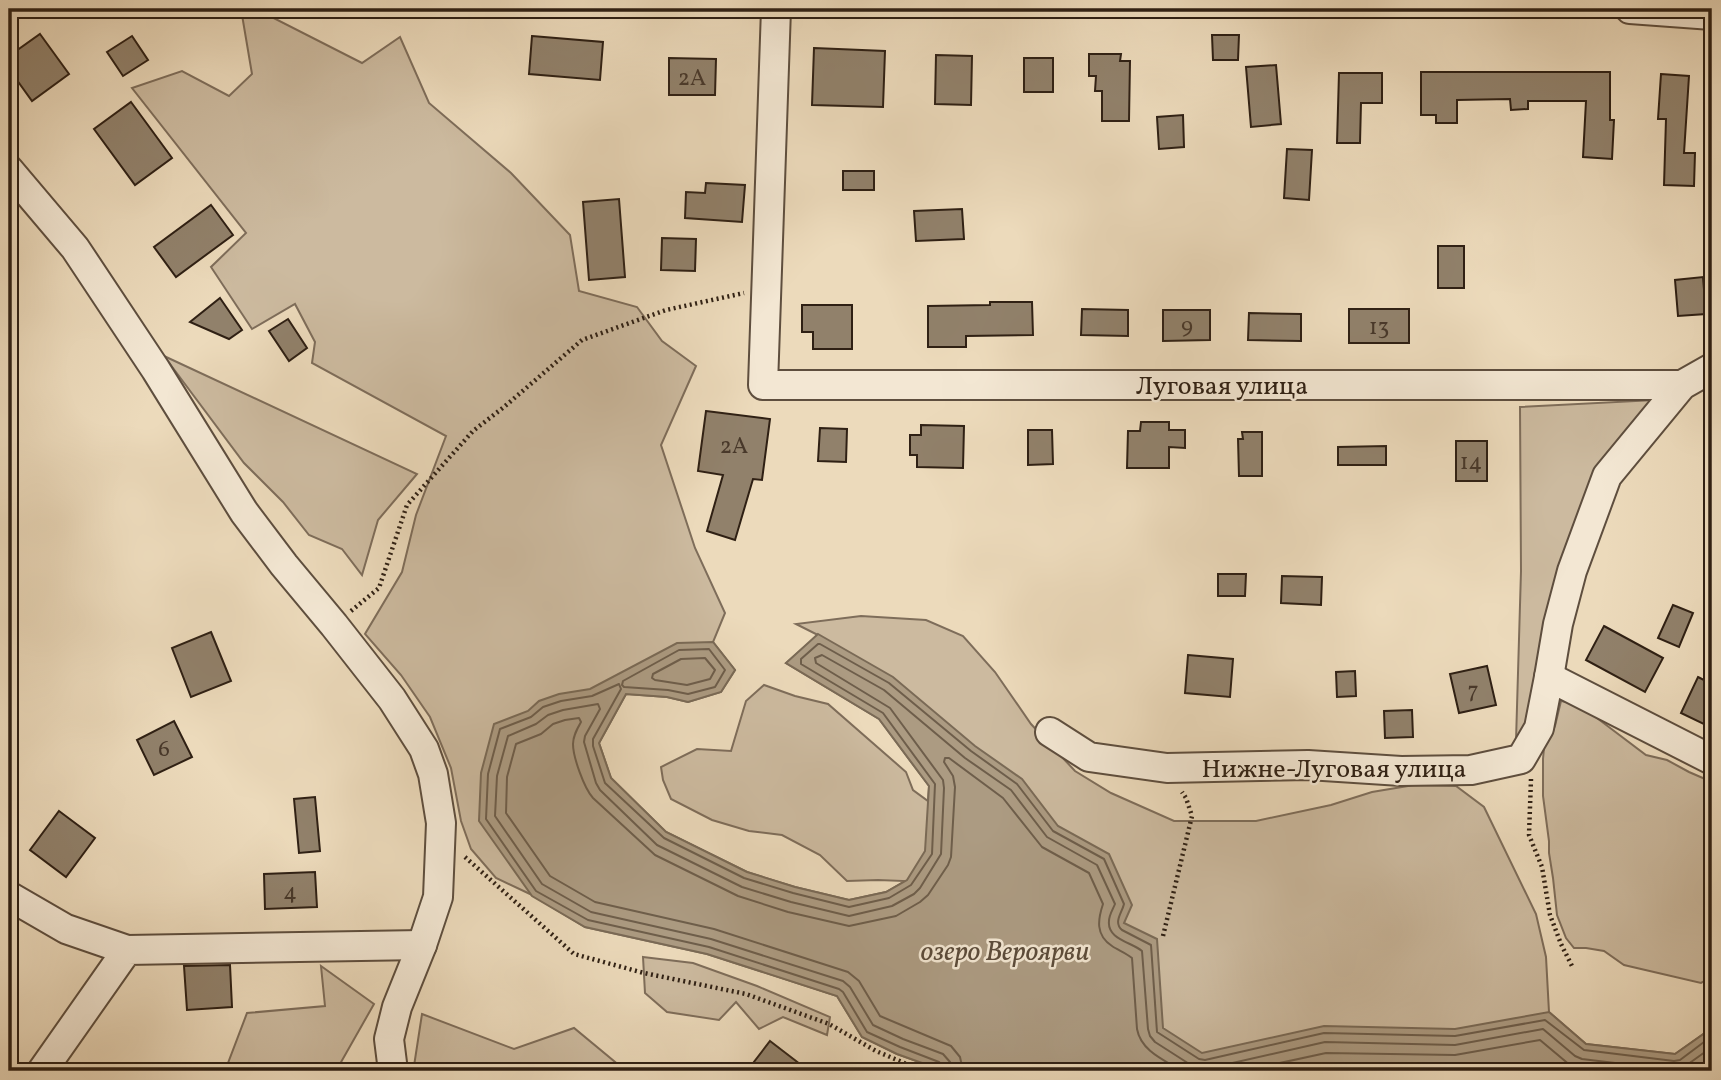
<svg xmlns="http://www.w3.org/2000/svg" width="1721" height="1080" viewBox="0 0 1721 1080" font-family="Vollkorn,serif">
  <rect width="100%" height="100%" fill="#ecdabb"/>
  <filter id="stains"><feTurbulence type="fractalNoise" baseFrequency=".00286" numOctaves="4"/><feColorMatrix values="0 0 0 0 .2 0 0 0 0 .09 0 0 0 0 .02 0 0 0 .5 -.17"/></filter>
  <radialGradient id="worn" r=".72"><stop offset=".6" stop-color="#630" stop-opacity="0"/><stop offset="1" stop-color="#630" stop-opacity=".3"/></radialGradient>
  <g fill="#ccba9f" stroke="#7e6d5a" stroke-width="2">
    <polygon points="241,9 256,9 362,63 400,37 429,103 511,173 570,235 579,291 637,307 662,341 696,366 661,445 695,548 725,613 713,642 735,670 721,692 688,702 667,697 626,694 599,743 611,778 666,832 747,872 795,887 849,900 886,892 905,881 878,880 847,881 820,855 782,835 749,831 712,820 671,799 663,780 661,767 697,749 731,751 746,701 764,685 795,696 828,704 906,772 913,790 928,801 929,786 879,719 786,663 818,635 796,624 861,616 926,620 963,636 995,672 1031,724 1075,771 1111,793 1174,821 1256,821 1331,805 1372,792 1414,785 1456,786 1484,807 1536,914 1546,957 1549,1012 1586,1044 1675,1054 1712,1028 1712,1071 952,1071 936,1068 897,1054 862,1037 837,996 707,954 585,927 530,894 496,878 471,849 461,821 451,768 430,717 401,675 365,634 402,572 416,515 446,436 312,363 315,342 295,304 252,329 211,267 246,233 132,88 182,71 229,96 252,74"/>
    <polygon points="164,356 417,474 378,520 362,575 342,549 309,535 283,502 244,463"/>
    <polygon points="1655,400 1597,473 1530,726 1516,741 1521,571 1520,407"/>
    <polygon points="1561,701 1567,702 1589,712 1646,755 1667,760 1689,772 1712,782 1712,977 1701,983 1624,965 1604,951 1586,948 1574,948 1566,938 1557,915 1553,878 1549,853 1549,841 1543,796 1543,759 1544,748 1555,726"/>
    <polygon points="643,957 693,963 757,986 830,1017 827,1035 783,1017 759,1029 736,1002 719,1020 667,1012 645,993"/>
    <polygon points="321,966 374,1004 336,1071 225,1071 247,1013 325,1006"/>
    <polygon points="422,1014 514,1049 574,1028 626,1071 415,1071 414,1066"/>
  </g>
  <polygon fill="#ac9b82" stroke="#7a6a56" stroke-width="2" points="818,634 893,677 975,746 1022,779 1058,826 1109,854 1132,905 1124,923 1157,939 1163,1028 1202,1053 1324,1026 1455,1029 1549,1012 1586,1044 1675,1054 1712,1028 1712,1071 952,1071 936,1068 897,1054 862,1037 837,996 707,954 585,927 532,896 479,821 481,773 494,724 528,711 539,701 559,694 590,689 677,643 713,642 735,670 721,692 688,702 667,697 626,694 599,743 611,778 666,832 747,872 795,887 849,900 886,892 907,880 925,851 929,786 879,719 786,663"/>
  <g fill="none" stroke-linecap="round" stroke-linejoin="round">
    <g stroke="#6e5e4b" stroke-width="2">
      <polygon points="709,649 725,670 715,687 688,694 668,690 624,687 622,685 623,681 679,650"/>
      <polygon points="705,658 715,670 710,679 687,685 655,680 652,678 653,674 681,659"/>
      <path d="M943 1071V1066L939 1062 900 1047 867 1032 843 992 839 989 709 947 588 920 536 891 486 819 488 774 500 729 531 717 543 707 561 701 592 696 619 684 621 689 593 739V746L605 783 664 838 744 878 793 893 849 907 889 898 911 885 932 854 935 784 883 713 801 664V659L818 644H820L889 683 971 751 1017 784 1053 831 1104 859 1124 904C1122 913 1113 922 1122 930L1151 945 1157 1032 1199 1059 1205 1060 1324 1033 1455 1036 1545 1020 1584 1050 1674 1061 1680 1060 1712 1036"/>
      <path d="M952 1071 950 1062 943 1054 903 1039 873 1025 850 987 843 981 711 939 591 912 542 884 495 816 497 776 508 736 536 724 548 715 563 710 598 704 600 709 585 736 584 742 596 783 600 790 657 845 742 887 791 902 849 916 892 906 914 894 920 888 941 854 944 788 943 780 890 708 816 663 815 658 822 655 884 690 965 758 1011 790 1047 837 1097 865 1115 904C1113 909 1109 915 1109 921 1107 939 1131 942 1142 951L1148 1029 1150 1036 1155 1042 1194 1067 1206 1069 1325 1042 1455 1045 1543 1029 1575 1056 1582 1059 1673 1070 1684 1067 1712 1047"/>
      <path d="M963 1071 960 1057 951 1046 880 1016 859 981 848 972 714 929 595 902 550 876 506 813 507 777 516 744 541 734 553 724 565 720 579 718 581 722C577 729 573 736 573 744 573 757 584 788 593 798L655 855 738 896 788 912 849 926 896 916 920 902 928 895 948 865 951 857 955 787 953 776 944 762 945 758H949L1003 798 1042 847 1089 873 1103 904C1098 919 1095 935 1112 946 1118 950 1126 953 1132 958L1137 1029C1141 1051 1164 1060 1182 1071"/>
      <polyline points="1243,1071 1326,1053 1455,1055 1540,1040 1571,1066 1579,1069 1595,1071"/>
    </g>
  </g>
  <g fill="#91816b" stroke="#2f2014" stroke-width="2">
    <polygon points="40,34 69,74 32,101 9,69 9,56"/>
    <polygon points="1212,35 1239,35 1238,60 1213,60"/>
    <polygon points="132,36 148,60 123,76 107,52"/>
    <polygon points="532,36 603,42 600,80 529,74"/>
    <polygon points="814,48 885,51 883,107 812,105"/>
    <polygon points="1089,54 1121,54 1120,61 1130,61 1129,121 1102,121 1102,91 1095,91 1096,76 1089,76"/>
    <polygon points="936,55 972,56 971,105 935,104"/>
    <polygon points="669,58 716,59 715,95 669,95"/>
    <rect x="1024" y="58" width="29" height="34"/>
    <polygon points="1276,65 1281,124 1251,127 1246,67"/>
    <polygon points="1421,72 1610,72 1610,120 1614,120 1612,159 1583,157 1586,101 1528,101 1528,109 1511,110 1510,99 1457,100 1457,123 1436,123 1436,115 1421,115"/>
    <polygon points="1339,73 1382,73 1382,103 1361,103 1360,143 1337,143"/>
    <polygon points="1661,74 1689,76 1684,153 1695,153 1694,186 1664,185 1666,119 1658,119"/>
    <polygon points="131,102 172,158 135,185 94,129"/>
    <polygon points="1183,115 1184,147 1159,149 1157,117"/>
    <polygon points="1287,149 1312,150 1309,200 1284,198"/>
    <rect x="843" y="171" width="31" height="19"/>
    <polygon points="706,183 745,185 742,222 685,218 686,192 705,193"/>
    <polygon points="619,199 625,277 589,280 583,202"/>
    <polygon points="211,205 233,235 176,277 154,247"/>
    <polygon points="962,209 964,239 916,241 914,211"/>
    <polygon points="662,238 696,239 695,271 661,270"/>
    <rect x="1438" y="246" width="26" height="42"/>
    <polygon points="1703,277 1706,314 1678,316 1675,280"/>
    <polygon points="220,298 242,330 229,339 190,322"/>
    <polygon points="990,302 1032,302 1033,335 966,336 966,347 928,347 928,306 990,305"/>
    <polygon points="802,305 852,305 852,349 813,349 813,332 802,332"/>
    <polygon points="1082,309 1128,310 1128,336 1081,335"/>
    <rect x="1349" y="309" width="60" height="34"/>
    <polygon points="1163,310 1210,310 1210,340 1163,341"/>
    <polygon points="1249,313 1301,314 1301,341 1248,340"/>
    <polygon points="288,319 307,348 289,361 269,331"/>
    <polygon points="706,411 770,419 762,480 753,479 735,540 707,531 723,475 698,471"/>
    <polygon points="1141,422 1169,422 1169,430 1185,430 1185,448 1169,447 1169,468 1127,468 1128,431 1140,431"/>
    <polygon points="921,425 964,426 963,468 917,467 917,455 910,455 910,435 921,435"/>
    <polygon points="820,428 847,429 846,462 818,461"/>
    <polygon points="1028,430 1052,430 1053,464 1028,465"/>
    <polygon points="1242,432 1262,432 1262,476 1239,476 1238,439 1243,439"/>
    <rect x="1456" y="441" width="31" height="40"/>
    <polygon points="1386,446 1386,465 1338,465 1338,447"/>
    <polygon points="1218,574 1246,574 1245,596 1218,596"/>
    <polygon points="1282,576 1322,577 1321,605 1281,603"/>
    <polygon points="1673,605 1693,613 1679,647 1658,638"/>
    <polygon points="1604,626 1663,658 1645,692 1586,660"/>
    <polygon points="211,632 231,681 191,697 172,648"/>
    <polygon points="1188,655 1233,659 1230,697 1185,693"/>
    <polygon points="1487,666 1496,705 1459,713 1450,674"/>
    <polygon points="1355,671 1356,696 1337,697 1336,672"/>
    <polygon points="1698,677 1712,684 1712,728 1681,713"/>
    <polygon points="1412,710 1413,737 1385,738 1384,711"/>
    <polygon points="174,721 192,757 154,775 137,740"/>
    <polygon points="315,797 320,851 299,853 294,799"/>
    <polygon points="59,811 95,838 66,877 30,850"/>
    <polygon points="315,872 317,907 265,909 264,874"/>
    <polygon points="230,965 232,1007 187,1010 184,966"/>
    <polygon points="770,1041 809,1071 747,1071"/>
  </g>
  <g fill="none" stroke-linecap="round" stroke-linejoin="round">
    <defs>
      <g id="minor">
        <polyline points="776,9 763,385 1682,385"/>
        <polyline points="1630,9 1712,15"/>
        <polyline points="9,170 75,248 156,370 244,512 284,565 334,625 392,699 424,749 433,774 441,823 438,897 422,945 397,1007 389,1039 393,1071"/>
        <polyline points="1549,677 1558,624 1572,571 1607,476 1682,385 1712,368"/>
        <polyline points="1050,732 1089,757 1167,768 1308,765 1401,771 1471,770 1521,759 1539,728 1549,677 1712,760"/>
        <polyline points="9,896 66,929 127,950"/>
        <polyline points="42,1071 127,950 422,945"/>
      </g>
    </defs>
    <use href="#minor" stroke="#5e4e3e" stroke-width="32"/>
    <g stroke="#2f2014" stroke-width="4.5" stroke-dasharray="2 3.5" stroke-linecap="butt">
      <polyline points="351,611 379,588 407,505 473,431 504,407 582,340 666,310 744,293"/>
      <polyline points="1531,779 1529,835 1542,867 1550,915 1561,944 1572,966"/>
      <polyline points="465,857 574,954 644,973 746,994 829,1024 876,1051 923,1071"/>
      <polyline points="1163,936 1192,816 1186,798 1182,792"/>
    </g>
    <use href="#minor" stroke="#f3e7d3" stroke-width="28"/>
  </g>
  <g text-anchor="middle" stroke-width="5" stroke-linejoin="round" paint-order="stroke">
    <g font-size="23" fill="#48382a">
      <text x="692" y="85">2А</text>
      <text x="1187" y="333">9</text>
      <text x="1379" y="334">13</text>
      <text x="734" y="453">2А</text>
      <text x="1471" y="469">14</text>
      <text x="1473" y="698">7</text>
      <text x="164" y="756">6</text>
      <text x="290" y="899">4</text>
    </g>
    <g font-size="26" fill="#2f2014" stroke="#f3e7d3">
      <text x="1222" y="394">Луговая улица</text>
      <text x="1334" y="777">Нижне-Луговая улица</text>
    </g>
    <g font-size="28" font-style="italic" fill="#5b4b3a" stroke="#f3e7d3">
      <text x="1005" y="960">озеро Вероярви</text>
    </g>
  </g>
  <rect width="1721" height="1080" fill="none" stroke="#ecdabb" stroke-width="35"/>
  <rect x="10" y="10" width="1700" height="1059" fill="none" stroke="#2f2014" stroke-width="3.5"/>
  <rect x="18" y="18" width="1686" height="1045" fill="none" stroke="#2f2014" stroke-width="2"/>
  <rect width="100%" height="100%" filter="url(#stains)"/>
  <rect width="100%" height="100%" fill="url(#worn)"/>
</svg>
